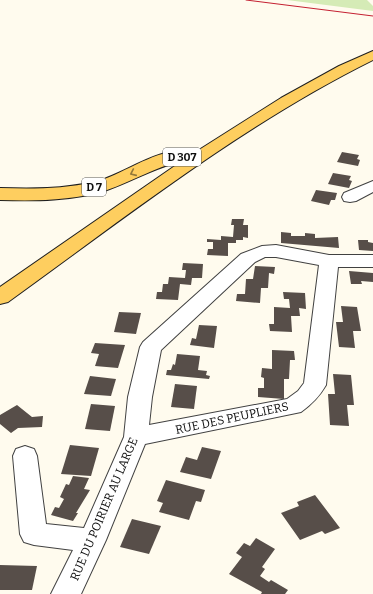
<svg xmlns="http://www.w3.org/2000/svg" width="373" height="594" viewBox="0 0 373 594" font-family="Bitter,serif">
  <rect width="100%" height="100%" fill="#fffbee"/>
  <polygon fill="#d5ebb6" points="287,0 367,0 373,6 373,11"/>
  <g fill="#574e49">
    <polygon points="342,152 359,155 357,159 360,160 358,166 337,162"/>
    <polygon points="333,173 351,176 349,180 352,181 349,188 328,184"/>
    <polygon points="316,190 337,193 335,200 331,200 329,205 311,201"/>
    <polygon points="232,219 244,219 243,225 248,225 248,238 243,237 243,240 236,240 236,243 228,243 228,256 207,255 208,249 213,249 213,242 207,242 207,239 221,240 221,236 233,237 234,225 231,225"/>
    <polygon points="281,232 291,233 291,236 305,236 305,233 315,234 315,238 338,237 339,248 281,243"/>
    <polygon points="358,240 368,240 368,242 373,243 373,251 359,250"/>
    <polygon points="183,263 203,264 202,278 192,278 191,285 180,284 178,300 156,299 157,292 162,292 163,284 168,284 169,277 185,278 186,270 182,270"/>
    <polygon points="255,266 275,267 274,274 269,273 268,288 261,288 260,303 236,301 237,294 245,294 246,279 253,279"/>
    <polygon points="349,271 373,273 373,282 361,281 362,284 351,284"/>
    <polygon points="283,292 305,293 306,309 299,308 300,316 291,316 292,332 270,331 269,324 274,324 274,307 290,308 289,299 284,299"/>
    <polygon points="341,306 357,307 361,331 353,331 355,348 339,347 336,322 343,322"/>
    <polygon points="119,312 141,313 136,334 114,332"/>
    <polygon points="199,325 217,326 214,348 190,345 192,338 196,339"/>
    <polygon points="95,343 125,345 118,368 95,366 99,354 91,353"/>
    <polygon points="272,350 294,351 295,360 290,360 289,379 284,379 284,399 258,397 258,388 264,388 264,378 261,377 262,368 272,369"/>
    <polygon points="177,354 200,356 198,370 207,371 206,375 210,376 209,379 166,375 167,370 171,370 173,364 175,365"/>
    <polygon points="333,374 351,375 354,405 347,405 349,426 330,425 328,394 335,394"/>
    <polygon points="90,376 116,379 111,396 84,394"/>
    <polygon points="175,384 197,386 194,409 171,407"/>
    <polygon points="91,404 115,406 110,431 85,429"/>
    <polygon points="17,405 32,417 43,416 42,427 18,428 11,433 0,424 0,415"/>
    <polygon points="70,445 99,448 91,476 61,474"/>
    <polygon points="202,447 221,451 211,479 180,472 186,457 197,460"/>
    <polygon points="73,476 89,478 84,489 90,490 76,513 78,513 73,521 51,515 55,507 59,508 64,499 60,497 66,484 69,485"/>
    <polygon points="166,480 205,490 201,502 196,501 189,520 159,512 163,503 157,501"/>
    <polygon points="315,495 340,528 325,534 322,531 300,540 281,513 299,506 297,502"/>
    <polygon points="132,519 161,526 149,554 120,547"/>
    <polygon points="256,538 275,549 262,567 265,569 260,576 269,582 271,580 288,590 285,594 261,594 262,592 229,574 242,557 236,553 244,543 250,546"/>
    <polygon points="0,565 37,566 32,590 0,590"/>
  </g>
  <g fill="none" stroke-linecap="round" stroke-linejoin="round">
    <defs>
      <g id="minor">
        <polygon points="373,181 373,192 356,201 350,202 344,201 342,197 344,193"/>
        <path d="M276 245 329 255H373V267H338L326 385C319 397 312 404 301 412L145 444 106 540 81 594H51L73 550 34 545 24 542 20 534 13 456 16 449 25 446 34 449 37 456 46 524 84 528 124 437 128 397 140 347 143 342 241 254 262 246ZM265 257H276L319 265 304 383 298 391 287 399 149 425 152 397 161 350 255 262Z"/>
      </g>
      <path id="major" d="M373 51V60C242 125 126 217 8 302L0 304V287L182 161C155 167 133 181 107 190 73 201 35 201 0 200V188C32 189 63 189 94 182 122 176 160 145 189 152L191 155 281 98 339 66Z"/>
    </defs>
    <use href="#minor" stroke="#414141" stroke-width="2"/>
    <use href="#major" stroke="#1f1f1f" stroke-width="2"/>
    <use href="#minor" fill="#fff" fill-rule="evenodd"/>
    <use href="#major" fill="#fece5f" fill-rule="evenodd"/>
    <polyline stroke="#c41f31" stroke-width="1" points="246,0 373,16"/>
  </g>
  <defs><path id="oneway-chevron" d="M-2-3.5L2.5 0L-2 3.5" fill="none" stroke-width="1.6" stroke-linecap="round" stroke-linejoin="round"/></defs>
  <use stroke="#92783b" href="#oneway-chevron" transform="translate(133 173) rotate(156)"/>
  <g text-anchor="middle" stroke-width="4" stroke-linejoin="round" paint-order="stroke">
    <g fill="#fff" stroke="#565656" stroke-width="1">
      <rect x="163" y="148" width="38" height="18" rx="3"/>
      <rect x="82" y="178" width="24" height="18" rx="3"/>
    </g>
    <g font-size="11" font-weight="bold" fill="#0e0e0e">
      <text x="182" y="161">D 307</text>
      <text x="94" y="191">D 7</text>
    </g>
    <g font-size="12" fill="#0e0e0e" stroke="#fff">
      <text transform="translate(232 418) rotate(-12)" y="4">RUE DES PEUPLIERS</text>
      <text transform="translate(104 509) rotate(-67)" y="4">RUE DU POIRIER AU LARGE</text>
    </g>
  </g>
</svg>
